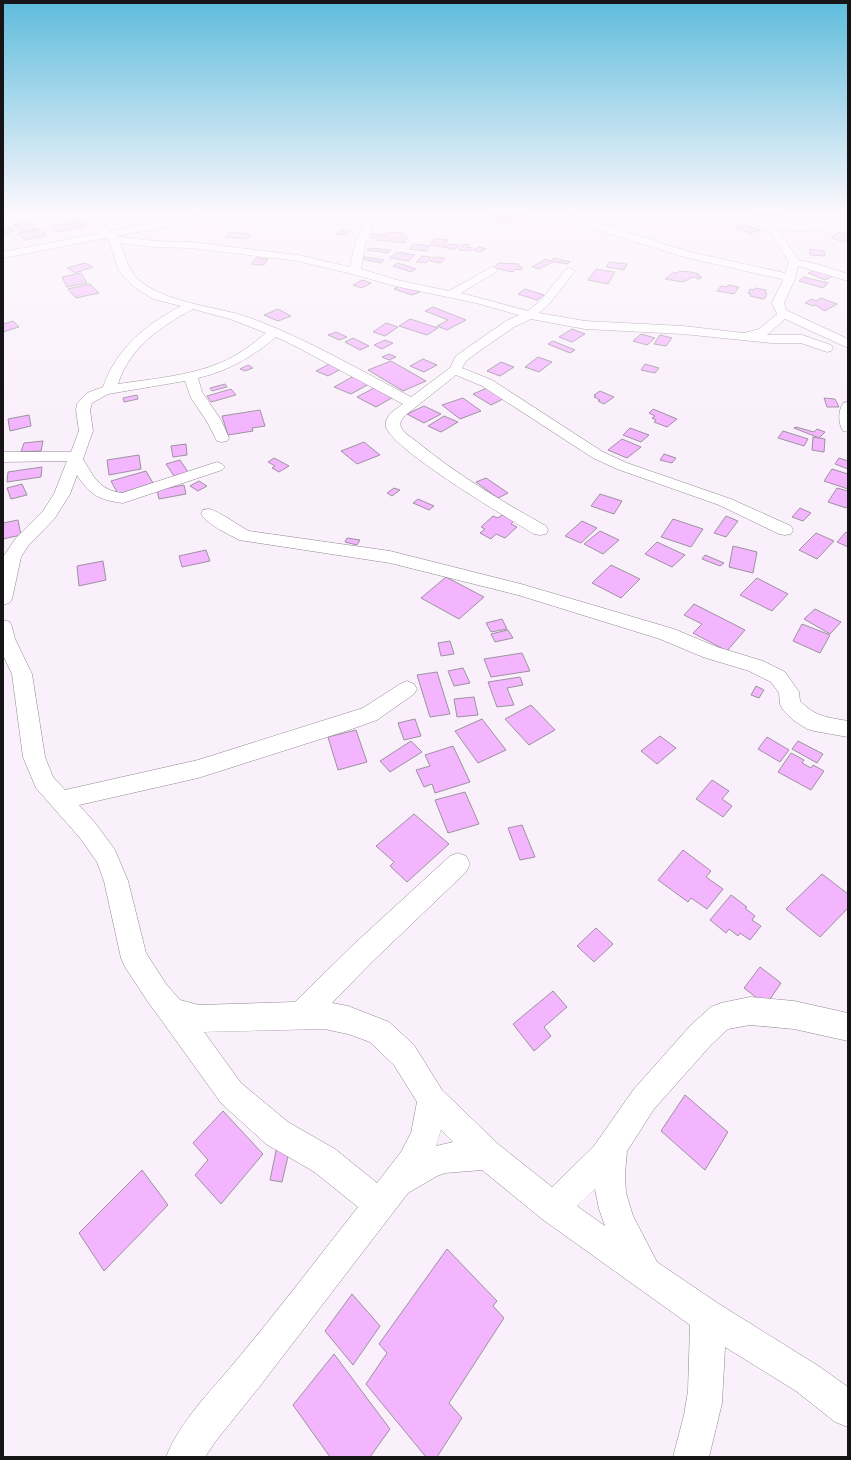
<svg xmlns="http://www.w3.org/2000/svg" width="851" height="1460" viewBox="0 0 851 1460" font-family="'Golos Text',sans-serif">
  <rect width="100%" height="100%" fill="#faf0fb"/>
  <g fill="#f4b5ff" stroke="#9c939d">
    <polygon points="525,213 532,219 518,221 509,214"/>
    <polygon points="761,213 775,213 781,216 771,218"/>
    <polygon points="502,214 511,221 501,223 491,216"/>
    <polygon points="79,220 86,226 58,232 51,226"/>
    <polygon points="28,222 37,229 21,232 13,225"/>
    <polygon points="743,224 760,230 751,233 734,227"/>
    <polygon points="8,227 15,231 3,234 3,228"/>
    <polygon points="38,229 47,235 26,240 17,234"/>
    <polygon points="341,230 350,231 346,235 337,234"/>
    <polygon points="230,232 251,234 247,239 225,237"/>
    <polygon points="388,232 403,233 402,236 407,236 405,243 376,240 377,238 371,238 372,234 387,235"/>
    <polygon points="838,232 848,235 848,239 845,242 831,238"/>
    <polygon points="435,239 448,240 443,247 430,245"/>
    <polygon points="413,244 429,246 426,251 409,249"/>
    <polygon points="453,244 459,246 454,250 444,247 448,245"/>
    <polygon points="463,244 469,245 467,247 473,248 470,251 459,250"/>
    <polygon points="479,247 486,249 480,252 473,250"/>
    <polygon points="370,248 391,250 388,253 367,250"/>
    <polygon points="810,249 824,251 825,256 810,255"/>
    <polygon points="397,252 415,255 409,261 390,258"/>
    <polygon points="422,256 431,257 426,263 416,262"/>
    <polygon points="365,257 384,260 381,263 362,259"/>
    <polygon points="434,257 445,258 441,263 430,261"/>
    <polygon points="256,258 268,259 264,265 251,264"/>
    <polygon points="554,258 570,262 567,264 551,261"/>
    <polygon points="545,259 553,262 539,269 532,267"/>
    <polygon points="609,262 627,264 624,270 606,267"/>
    <polygon points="85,263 93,267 75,273 67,268"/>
    <polygon points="398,263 416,269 411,272 393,266"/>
    <polygon points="498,263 519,264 518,266 523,268 521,270 515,269 513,272 494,268"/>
    <polygon points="596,269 615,272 608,284 588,280"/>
    <polygon points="816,270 833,276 825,280 808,273"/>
    <polygon points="679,271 691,272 699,274 697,275 702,277 699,279 693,277 683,282 665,279 674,272 677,273"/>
    <polygon points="81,273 87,283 67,287 62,277"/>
    <polygon points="804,277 828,283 823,288 799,281"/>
    <polygon points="362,280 371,283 362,288 353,285"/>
    <polygon points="90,284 99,293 76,298 68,289"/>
    <polygon points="401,285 420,292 412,295 394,289"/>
    <polygon points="728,285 739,287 734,294 717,291 721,286 727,287"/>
    <polygon points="755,288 766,290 765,293 767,293 765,298 763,299 750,296 751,294 748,293 750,289 754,290"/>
    <polygon points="525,289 544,295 537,300 518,294"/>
    <polygon points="821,298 837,304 825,311 815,305 813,306 805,303 812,299 816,301"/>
    <polygon points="433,307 466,320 447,330 437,326 448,320 425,311"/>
    <polygon points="278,309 291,316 278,321 264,315"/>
    <polygon points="410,319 438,328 427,335 399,326"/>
    <polygon points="13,321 19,327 3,332 3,324"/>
    <polygon points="386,323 398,327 385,336 373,332"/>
    <polygon points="572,329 585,334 572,342 559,337"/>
    <polygon points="336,332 347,337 339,340 328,335"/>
    <polygon points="641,334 655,338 647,345 633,341"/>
    <polygon points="660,335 672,338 666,346 654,344"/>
    <polygon points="353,338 369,346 360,350 345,342"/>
    <polygon points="385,340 393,343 382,349 374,345"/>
    <polygon points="553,341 575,350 570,353 548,344"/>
    <polygon points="389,354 396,357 389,360 382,357"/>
    <polygon points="538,357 552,362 539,372 525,367"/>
    <polygon points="423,359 437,365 424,372 410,366"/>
    <polygon points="391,361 426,381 403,391 368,370"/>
    <polygon points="501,362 514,367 500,376 487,371"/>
    <polygon points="331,363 343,368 328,376 316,371"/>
    <polygon points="645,364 659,368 655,373 641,370"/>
    <polygon points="248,365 253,368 245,371 240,369"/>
    <polygon points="354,376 371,383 351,394 334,387"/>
    <polygon points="225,384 227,387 212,391 210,388"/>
    <polygon points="376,387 395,396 376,407 357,397"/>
    <polygon points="487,388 505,398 491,405 473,394"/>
    <polygon points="231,389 236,395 211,402 207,396"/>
    <polygon points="600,391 614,397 604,404 598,401 600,400 594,397 596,396 594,395"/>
    <polygon points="137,395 138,399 124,402 123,398"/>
    <polygon points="463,398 481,411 460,419 442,405"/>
    <polygon points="824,398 835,399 839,407 827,407"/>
    <polygon points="424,406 441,414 424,423 407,414"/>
    <polygon points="653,409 677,419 667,427 654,422 656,420 652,418 655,416 649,413"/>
    <polygon points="260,410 265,426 252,428 253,431 228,435 222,416"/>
    <polygon points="29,415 31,426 10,431 8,419"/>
    <polygon points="444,416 458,422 441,432 428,426"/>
    <polygon points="796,427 814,432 817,429 825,432 819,438 794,428"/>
    <polygon points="630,428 649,435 641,442 623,435"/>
    <polygon points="783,431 808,439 804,446 778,438"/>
    <polygon points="813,437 825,439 824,452 812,450"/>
    <polygon points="622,439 641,447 627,458 608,450"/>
    <polygon points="43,441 41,451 21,452 24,443"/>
    <polygon points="364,442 380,455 357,464 341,451"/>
    <polygon points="186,444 187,455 173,457 171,446"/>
    <polygon points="664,454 676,458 672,463 660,460"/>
    <polygon points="139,455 141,469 109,475 107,460"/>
    <polygon points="274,458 289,466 279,472 272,468 275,466 268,462"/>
    <polygon points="839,458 848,461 848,469 835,464"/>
    <polygon points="180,460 188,472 174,476 166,464"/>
    <polygon points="42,467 41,477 7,482 8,472"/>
    <polygon points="832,469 848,474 848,489 824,481"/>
    <polygon points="146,471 153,483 118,494 111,481"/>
    <polygon points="486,478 508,493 498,498 476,482"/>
    <polygon points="199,481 207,486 198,491 190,486"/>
    <polygon points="22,484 27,495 11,499 7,488"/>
    <polygon points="184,485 186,494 159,499 157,490"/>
    <polygon points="394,488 400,490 392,496 387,493"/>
    <polygon points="837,488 848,491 848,505 846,508 828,502"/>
    <polygon points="600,494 622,501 614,514 591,506"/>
    <polygon points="418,499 434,506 429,510 413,503"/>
    <polygon points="800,508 811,513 803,521 792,517"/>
    <polygon points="502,515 515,520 511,524 517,527 505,538 496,534 491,539 480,533 485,529 481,527 493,516 498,518"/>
    <polygon points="726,516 738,521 726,537 714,533"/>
    <polygon points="673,519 703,529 691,547 661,537"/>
    <polygon points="18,520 21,535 3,539 3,523"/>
    <polygon points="582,521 597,528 581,543 565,536"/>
    <polygon points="600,531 619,540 603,554 584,544"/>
    <polygon points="846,532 848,533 848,547 837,542"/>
    <polygon points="816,533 834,541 817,559 799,550"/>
    <polygon points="347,538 360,540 357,545 345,542"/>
    <polygon points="657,542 685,555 672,567 645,554"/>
    <polygon points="733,546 757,552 753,573 729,567"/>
    <polygon points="206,550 210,561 182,567 179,556"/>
    <polygon points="705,555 724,563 720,566 702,559"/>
    <polygon points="103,561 106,580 79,586 77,566"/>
    <polygon points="611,565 640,579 621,598 592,583"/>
    <polygon points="446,577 484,597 459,619 421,598"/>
    <polygon points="757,578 788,594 772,611 740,595"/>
    <polygon points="694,604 745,630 727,651 693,633 702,624 684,615"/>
    <polygon points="815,609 841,622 830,634 804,619"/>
    <polygon points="502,619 507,629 491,632 486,623"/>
    <polygon points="802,624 830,635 820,653 793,641"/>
    <polygon points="508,630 513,638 495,642 491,634"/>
    <polygon points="450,641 454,654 441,656 438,643"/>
    <polygon points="522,653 530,671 491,677 484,659"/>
    <polygon points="463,668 470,683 454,686 448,671"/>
    <polygon points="437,672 450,714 430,717 417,675"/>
    <polygon points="520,677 523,685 507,688 514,705 497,707 488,682"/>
    <polygon points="756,686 764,690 759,698 751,695"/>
    <polygon points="474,697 478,715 457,717 454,699"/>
    <polygon points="531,705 555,730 529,745 505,719"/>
    <polygon points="415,719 421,736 404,740 398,723"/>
    <polygon points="482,719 506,750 478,763 455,731"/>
    <polygon points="356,730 367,762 338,770 328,737"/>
    <polygon points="660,736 676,748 657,764 641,751"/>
    <polygon points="767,737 789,750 780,762 758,749"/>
    <polygon points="411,741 422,752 390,772 380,761"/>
    <polygon points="798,741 823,754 817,763 792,749"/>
    <polygon points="453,746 470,782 435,793 432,784 424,787 416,770 430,766 425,755"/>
    <polygon points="791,753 804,760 802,763 811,768 813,765 824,771 811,790 778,772"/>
    <polygon points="712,780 729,791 722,799 732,806 723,817 696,799"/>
    <polygon points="465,792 479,824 448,833 435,800"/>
    <polygon points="414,814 449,844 407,882 390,866 394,862 376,846"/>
    <polygon points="522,825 535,857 520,860 508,828"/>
    <polygon points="683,850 711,871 706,877 723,889 707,909 691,898 688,902 658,880"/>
    <polygon points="822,874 848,894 848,908 820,937 786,909"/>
    <polygon points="731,895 747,907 745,908 755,916 752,920 761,926 750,940 740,933 738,936 729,929 726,933 710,920"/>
    <polygon points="596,928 613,944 594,962 577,946"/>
    <polygon points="760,967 781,983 766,1005 744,988"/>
    <polygon points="553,991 567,1007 544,1027 551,1036 534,1051 513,1024"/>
    <polygon points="685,1095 728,1132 705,1170 661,1131"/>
    <polygon points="223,1111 263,1154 221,1204 195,1175 208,1160 193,1143"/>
    <polygon points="277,1146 290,1148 282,1182 270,1180"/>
    <polygon points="142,1170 168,1205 104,1271 79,1233"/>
    <polygon points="447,1249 497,1301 493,1306 504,1318 449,1403 462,1418 437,1457 426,1457 366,1384 387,1353 379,1344"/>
    <polygon points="352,1294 380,1326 353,1365 325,1331"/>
    <polygon points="334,1354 390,1429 370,1457 330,1457 293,1405"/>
  </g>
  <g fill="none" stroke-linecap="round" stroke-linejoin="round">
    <defs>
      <g id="street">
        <polygon points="3,213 9,213 3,216"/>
        <path d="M78 213H89L110 231 214 213H237L232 216 116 236 154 241 191 242 298 255 350 267 355 245 364 220 357 213H368L374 220 365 245 361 269 397 280 449 291 492 267 496 268 497 270 496 272 461 293 528 311 542 299 566 269 570 268 575 271 550 303 539 313 585 321 683 326 744 333 759 329 777 314 772 303 783 280 781 279 684 257 550 215 548 213H564L690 252 785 273 789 262 771 233 756 224 761 221 773 226 771 222 737 217 735 215 736 213 775 217 778 218 782 224 815 223 829 221 848 213V220C827 230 802 232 779 230L798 260 817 264 848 274V281L798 266 795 279 784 303 786 310 848 339V348L785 319 767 335H802L831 345 833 348 831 351 827 352 801 343H771L683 334 585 329 531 319 514 327 478 352 466 361 462 368 492 380 603 452 627 463 731 499 791 526 793 530 791 534 785 535 779 534 719 505 617 469 593 458 482 386 456 375 407 414C403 418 399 421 401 427 402 432 411 437 416 441 456 474 501 501 546 526L548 530 546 534 540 535 534 534C508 518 394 451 386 427 383 417 396 409 403 404L295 346 276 337C252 357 228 371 198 378L202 392 221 420 229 438 227 441 222 442 217 441 206 420 191 398 185 381 108 394 92 403 90 410 93 431 83 459C94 477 99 490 122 493L217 462 222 464 225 467 222 470 123 503C99 500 90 495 77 475L70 494 55 518 28 546 21 557 12 599 9 603 3 605V557L16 538 43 511 54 494 67 461 3 462V452H71L79 431 76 410 77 404 87 393 103 387C117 348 145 325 181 306L153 299 134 287 119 271 109 240 106 238 3 258V252L100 233ZM120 243 154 247 191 248 298 261 352 274 395 286 476 303 519 315 506 321 470 346 456 356 450 368 411 397C360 370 310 341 256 320 220 306 177 306 144 284 129 274 126 259 120 243ZM193 309 230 319 266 333C252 345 237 356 220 363 189 376 151 379 118 384 130 347 160 327 193 309Z"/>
        <path d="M848 402V432L843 431C838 423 838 411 843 403Z"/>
        <path d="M209 509C221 512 237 525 249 531L390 551 521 584 674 629 717 647 763 661 785 672 799 692 800 701C816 717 826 717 848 721V737L814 731 807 729 793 720 783 710 780 704 779 693 771 682 749 671 703 657 660 639 518 595 390 563 239 540C227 533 209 526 201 514L203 510Z"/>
        <path d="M3 620 10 622 12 627 15 639 32 674 45 757 53 777 65 790 198 760 363 708 400 684 407 681 414 684 417 689 414 694 377 720 349 730 198 778 79 805 96 824 115 850 128 881 146 953 166 984 180 1000 199 1005 295 1002 353 945 450 856 458 853 466 856 470 864 466 872 371 963 332 1003 348 1006 389 1022 414 1045 442 1090 498 1144 552 1187 594 1146 634 1089 691 1025 711 1007 721 1003 750 997 794 1001 848 1013V1041L794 1029 750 1025 728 1029 711 1045 654 1109 627 1151 625 1173 626 1193 633 1216 657 1262 719 1304 820 1367 848 1387V1427L835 1422 796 1391 725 1347 722 1403 709 1457H673L684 1415 688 1391 690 1325 542 1219 482 1170 445 1173 437 1176 408 1193 260 1386 215 1442 205 1457H166C181 1420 210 1392 235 1362 277 1312 317 1259 358 1207L313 1171 266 1144 221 1103 162 1021 148 1002 125 967 121 958 104 881 97 862 80 838 36 788 23 757 12 674 3 655ZM324 1029 348 1034 370 1042 394 1065 417 1102 411 1133 401 1152 377 1183 335 1149 288 1122 241 1083 204 1032ZM441 1130 453 1142 436 1146ZM595 1189 599 1209 605 1226 577 1206Z"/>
      </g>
    </defs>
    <use href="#street" stroke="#918892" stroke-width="1"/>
    <use href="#street" fill="#fff" fill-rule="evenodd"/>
  </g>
  <linearGradient id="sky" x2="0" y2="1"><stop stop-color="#5ebcdc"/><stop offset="0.51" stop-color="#fdf8fd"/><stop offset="1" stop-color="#fdf8fd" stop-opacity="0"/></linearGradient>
  <rect width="851" height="418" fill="url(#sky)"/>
  <rect width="851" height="1460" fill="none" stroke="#171417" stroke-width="8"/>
</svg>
